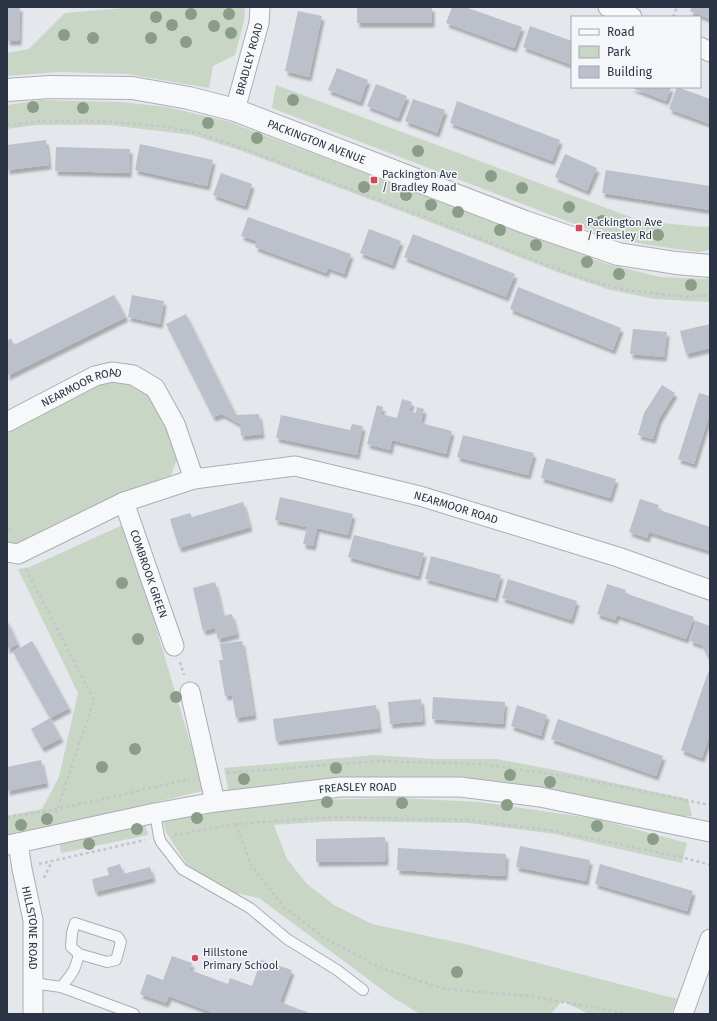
<svg xmlns="http://www.w3.org/2000/svg" width="717" height="1021" viewBox="0 0 717 1021" font-family="'Fira Sans',sans-serif">
  <defs>
    <filter id="shadow"><feDropShadow dx="2.5" dy="4.5" stdDeviation="1" flood-color="#0004"/></filter>
  </defs>
  <rect width="100%" height="100%" fill="#e4e7ec"/>
  <g fill="#c9d6c5">
    <polygon points="135,7 245,7 244,21 235,55 213,66 209,88 127,74 59,72 7,76 7,53 29,49 65,13"/>
    <polygon points="276,85 641,221 703,227 710,226 710,250 698,252 642,244 606,236 272,108"/>
    <polygon points="41,100 120,102 167,107 227,121 604,263 660,277 710,279 710,302 654,299 607,289 557,272 440,226 242,151 192,135 109,125 36,125 7,129 7,105"/>
    <polygon points="105,380 134,384 152,396 180,451 171,475 116,496 26,544 7,544 7,433"/>
    <polygon points="127,523 151,611 196,762 207,790 34,831 7,836 7,816 42,809 59,777 78,693 18,569 30,567"/>
    <polygon points="375,755 435,759 497,759 555,770 688,799 692,816 681,816 580,798 229,793 224,768"/>
    <polygon points="398,798 480,802 597,819 687,843 682,863 623,850 555,834 468,823 333,821 274,825 287,859 307,884 334,905 372,924 469,945 677,999 671,1014 589,1014 562,1001 551,1014 420,1014 392,997 259,898 200,885 166,832 163,821 193,813 306,800"/>
    <polygon points="144,821 148,835 61,853 59,839"/>
  </g>
  <g fill="#bbc0ca" filter="url(#shadow)">
    <polygon points="7,7 20,7 19,41 7,41"/>
    <rect x="357" y="7" width="75" height="16"/>
    <polygon points="452,7 465,7 522,27 514,48 446,23"/>
    <polygon points="692,7 710,7 710,19 690,11"/>
    <polygon points="298,11 322,16 309,77 285,71"/>
    <polygon points="530,26 572,41 572,65 523,47"/>
    <polygon points="337,68 368,80 360,102 328,90"/>
    <polygon points="376,84 407,96 398,118 367,106"/>
    <polygon points="630,87 671,87 666,101"/>
    <polygon points="677,87 710,99 710,124 669,109"/>
    <polygon points="413,99 445,110 437,133 405,121"/>
    <polygon points="457,101 560,140 552,161 450,123"/>
    <polygon points="46,140 49,165 7,170 7,145"/>
    <polygon points="140,144 213,160 207,186 135,170"/>
    <polygon points="56,147 130,149 129,173 55,171"/>
    <polygon points="565,154 597,168 587,191 555,177"/>
    <polygon points="606,170 710,186 710,210 602,193"/>
    <polygon points="221,173 252,184 245,206 213,195"/>
    <polygon points="248,217 351,254 344,274 328,268 326,273 255,247 257,241 241,236"/>
    <polygon points="369,229 401,241 392,265 360,253"/>
    <polygon points="413,234 515,274 506,297 404,257"/>
    <polygon points="518,287 621,328 613,350 510,309"/>
    <polygon points="114,295 126,317 7,376 7,341 11,338 14,345"/>
    <polygon points="132,295 164,301 160,324 128,317"/>
    <polygon points="186,314 236,415 259,414 262,434 241,436 240,424 222,414 213,417 166,324"/>
    <polygon points="710,324 710,348 686,354 680,331"/>
    <polygon points="633,329 667,332 664,357 630,354"/>
    <polygon points="662,385 675,393 659,419 653,439 638,435 644,413"/>
    <polygon points="699,393 710,396 710,413 694,464 678,459"/>
    <polygon points="402,399 412,402 409,411 416,413 417,407 424,409 421,423 452,431 446,454 392,440 390,450 367,444 377,405 383,407 381,414 397,418"/>
    <polygon points="281,415 350,430 352,424 363,426 357,455 276,438"/>
    <polygon points="463,435 534,453 528,475 457,457"/>
    <polygon points="546,458 616,479 610,498 541,478"/>
    <polygon points="280,497 353,514 348,535 317,528 313,546 303,544 307,527 275,520"/>
    <polygon points="640,499 659,505 657,509 710,527 710,551 649,532 647,538 629,532"/>
    <polygon points="243,502 250,527 179,548 170,519 190,513 192,517"/>
    <polygon points="354,535 424,553 418,576 348,557"/>
    <polygon points="431,556 501,575 495,598 425,579"/>
    <polygon points="508,579 577,601 571,620 502,598"/>
    <polygon points="215,582 223,616 232,614 237,634 218,639 215,628 203,631 193,588"/>
    <polygon points="607,584 626,590 625,593 694,617 686,639 617,615 615,620 597,614"/>
    <polygon points="7,620 18,644 7,649"/>
    <polygon points="696,621 710,626 710,662 702,645 690,641"/>
    <polygon points="32,641 69,708 50,718 13,652"/>
    <polygon points="242,641 254,715 236,718 232,695 225,696 219,660 223,660 220,644"/>
    <polygon points="710,669 710,734 702,758 681,750 707,675"/>
    <polygon points="433,697 505,702 503,724 432,719"/>
    <polygon points="421,699 423,721 390,724 388,702"/>
    <polygon points="376,705 379,728 276,741 273,719"/>
    <polygon points="517,705 547,715 541,736 511,726"/>
    <polygon points="50,718 61,738 42,748 31,729"/>
    <polygon points="558,719 663,756 656,776 551,739"/>
    <polygon points="41,760 46,783 7,791 7,767"/>
    <polygon points="385,837 386,861 316,862 316,839"/>
    <polygon points="520,846 590,860 586,881 516,867"/>
    <polygon points="398,848 506,854 505,876 397,870"/>
    <polygon points="120,864 123,874 150,867 153,878 95,892 92,879 109,875 107,868"/>
    <polygon points="600,864 693,891 687,911 595,884"/>
    <polygon points="172,956 192,963 190,970 228,984 230,978 252,986 261,960 292,970 280,1002 312,1014 216,1014 169,996 166,1003 140,994 147,974 163,980"/>
  </g>
  <g fill="none" stroke-linecap="round" stroke-linejoin="round">
    <defs>
      <g id="service">
        <polyline points="155,813 159,837 161,842 182,869 250,908 287,939 337,970 363,990"/>
        <polygon points="75,923 118,937 121,942 116,960 107,962 79,954 71,947 72,933"/>
        <polyline points="33,983 61,987 134,1014"/>
        <path d="M61 987C72 974 75 971 79 954"/>
      </g>
      <g id="minor">
        <polyline points="608,7 632,17"/>
        <polyline points="700,47 710,52"/>
        <path id="s1" d="M235 110 259 23 260 7"/>
        <path id="s2" d="M7 422 95 376 112 372 133 375 155 388 175 424 194 479"/>
        <path id="s3" d="M124 502 174 646"/>
        <path id="s4" d="M7 552 18 554 124 502 194 479 295 466 420 496 618 557 710 590"/>
        <polyline points="190,692 215,802"/>
        <path id="s5" d="M18 843 22 869 33 920V1014"/>
        <path id="s6" d="M7 845 18 843 155 813 215 802 340 787H460L540 797 710 832"/>
        <polyline points="683,1014 710,939"/>
      </g>
      <g id="tertiary">
        <path id="s7" d="M7 90 50 87 132 88 189 98 235 110 525 222 618 254 676 263 710 266"/>
      </g>
    </defs>
    <use href="#service" stroke="#a9aeb7" stroke-width="12"/>
    <use href="#minor" stroke="#a9aeb7" stroke-width="21"/>
    <use href="#tertiary" stroke="#a9aeb7" stroke-width="24"/>
    <g stroke="#c2c5cb" stroke-width="2.5" stroke-dasharray="3 3" stroke-linecap="butt">
      <polyline points="673,17 677,7"/>
      <polyline points="7,125 42,121 95,121 160,126 198,133 255,153 452,227 539,262 591,281 626,290 686,297 710,295"/>
      <polyline points="7,523 11,534"/>
      <polyline points="26,569 94,700 55,816"/>
      <polyline points="180,662 184,675"/>
      <polyline points="227,773 377,761 482,764 571,777 710,805"/>
      <polyline points="7,817 58,809 190,779"/>
      <polyline points="174,835 236,824"/>
      <polyline points="39,864 145,840"/>
      <polyline points="44,878 52,861"/>
      <polyline points="629,1014 530,996 444,989 381,968 326,939 284,907 251,865 236,824 333,817 469,820 556,831 689,859 710,865"/>
    </g>
    <use href="#service" stroke="#f7f8fa" stroke-width="10"/>
    <use href="#minor" stroke="#f7f8fa" stroke-width="19"/>
    <use href="#tertiary" stroke="#f7f8fa" stroke-width="22"/>
  </g>
  <g fill="#899d89">
    <circle cx="191" cy="14" r="6"/>
    <circle cx="229" cy="14" r="6"/>
    <circle cx="156" cy="17" r="6"/>
    <circle cx="172" cy="25" r="6"/>
    <circle cx="214" cy="26" r="6"/>
    <circle cx="231" cy="33" r="6"/>
    <circle cx="64" cy="35" r="6"/>
    <circle cx="93" cy="38" r="6"/>
    <circle cx="151" cy="38" r="6"/>
    <circle cx="186" cy="42" r="6"/>
    <circle cx="293" cy="100" r="6"/>
    <circle cx="33" cy="107" r="6"/>
    <circle cx="83" cy="108" r="6"/>
    <circle cx="208" cy="123" r="6"/>
    <circle cx="257" cy="138" r="6"/>
    <circle cx="418" cy="151" r="6"/>
    <circle cx="491" cy="176" r="6"/>
    <circle cx="364" cy="187" r="6"/>
    <circle cx="522" cy="188" r="6"/>
    <circle cx="406" cy="195" r="6"/>
    <circle cx="431" cy="205" r="6"/>
    <circle cx="569" cy="207" r="6"/>
    <circle cx="458" cy="212" r="6"/>
    <circle cx="602" cy="221" r="6"/>
    <circle cx="500" cy="230" r="6"/>
    <circle cx="658" cy="235" r="6"/>
    <circle cx="536" cy="245" r="6"/>
    <circle cx="587" cy="262" r="6"/>
    <circle cx="619" cy="274" r="6"/>
    <circle cx="691" cy="285" r="6"/>
    <circle cx="122" cy="583" r="6"/>
    <circle cx="138" cy="639" r="6"/>
    <circle cx="176" cy="697" r="6"/>
    <circle cx="135" cy="749" r="6"/>
    <circle cx="102" cy="767" r="6"/>
    <circle cx="336" cy="768" r="6"/>
    <circle cx="510" cy="775" r="6"/>
    <circle cx="244" cy="779" r="6"/>
    <circle cx="550" cy="782" r="6"/>
    <circle cx="327" cy="802" r="6"/>
    <circle cx="402" cy="803" r="6"/>
    <circle cx="507" cy="805" r="6"/>
    <circle cx="197" cy="818" r="6"/>
    <circle cx="47" cy="819" r="6"/>
    <circle cx="21" cy="825" r="6"/>
    <circle cx="597" cy="826" r="6"/>
    <circle cx="137" cy="829" r="6"/>
    <circle cx="653" cy="839" r="6"/>
    <circle cx="89" cy="844" r="6"/>
    <circle cx="457" cy="972" r="6"/>
  </g>
  <g fill="#d1495b" stroke="#f4f6f9" stroke-width="1.5">
    <rect x="370" y="176" width="8" height="8" rx="2"/>
    <rect x="575" y="224" width="8" height="8" rx="2"/>
    <circle cx="195" cy="958" r="4"/>
  </g>
  <g text-anchor="middle" stroke-width="3" stroke-linejoin="round" paint-order="stroke">
    <g font-size="11" fill="#2b3445" stroke="#f4f6f9">
      <text dy="4" stroke="none"><textPath href="#s1" startOffset="53">BRADLEY ROAD</textPath></text>
      <text dy="4" stroke="none"><textPath href="#s7" startOffset="318">PACKINGTON AVENUE</textPath></text>
      <text dy="4" stroke="none"><textPath href="#s2" startOffset="83">NEARMOOR ROAD</textPath></text>
      <text dy="4" stroke="none"><textPath href="#s4" startOffset="471">NEARMOOR ROAD</textPath></text>
      <text dy="4" stroke="none"><textPath href="#s3" startOffset="76">COMBROOK GREEN</textPath></text>
      <text dy="4" stroke="none"><textPath href="#s6" startOffset="356">FREASLEY ROAD</textPath></text>
      <text dy="4" stroke="none"><textPath href="#s5" startOffset="86">HILLSTONE ROAD</textPath></text>
    </g>
    <g font-size="11" fill="#2b3445" stroke="#f4f6f9" text-anchor="start">
      <text x="382" y="178">Packington Ave<tspan x="382" dy="13">/ Bradley Road</tspan></text>
      <text x="587" y="226">Packington Ave<tspan x="587" dy="13">/ Freasley Rd</tspan></text>
      <text x="203" y="956">Hillstone<tspan x="203" dy="13">Primary School</tspan></text>
    </g>
  </g>
  <rect width="717" height="1021" fill="none" stroke="#2b3445" stroke-width="16"/>
  <rect x="571" y="16" width="130" height="72" fill="#f4f6f9" stroke="#a4a8b1"/>
  <rect x="579" y="29" width="20" height="6" fill="#f7f8fa" stroke="#a4a8b1"/>
  <text x="607" y="36" font-size="12" fill="#2b3445">Road</text>
  <rect x="579" y="46" width="20" height="12" fill="#c9d6c5" stroke="#a4a8b1"/>
  <text x="607" y="56" font-size="12" fill="#2b3445">Park</text>
  <rect x="579" y="66" width="20" height="12" fill="#bbc0ca" stroke="#a4a8b1"/>
  <text x="607" y="76" font-size="12" fill="#2b3445">Building</text>
</svg>
